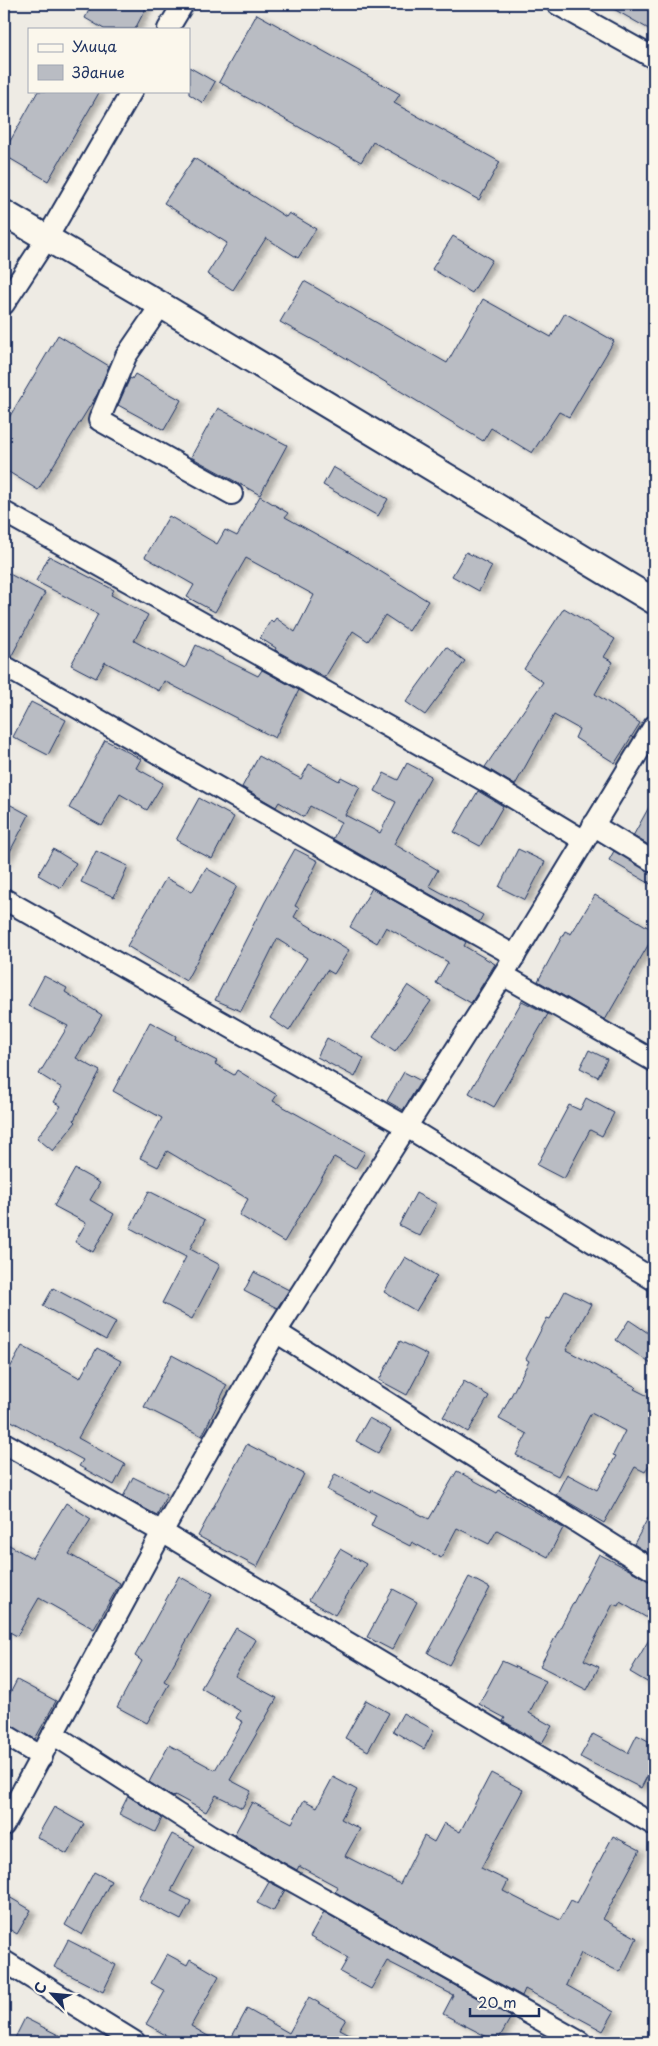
<svg xmlns="http://www.w3.org/2000/svg" width="658" height="2046" viewBox="0 0 658 2046" font-family="'Playpen Sans',sans-serif">
  <defs>
    <filter id="shadow"><feDropShadow dx="5.5" dy="3" stdDeviation="2.5" flood-color="#0004"/></filter>
  </defs>
  <rect width="100%" height="100%" fill="#eeebe4"/>
  <filter id="ink" filterUnits="userSpaceOnUse"><feTurbulence type="fractalNoise" baseFrequency=".02" numOctaves="2"/><feDisplacementMap in="SourceGraphic" scale="10" xChannelSelector="R" yChannelSelector="G"/><feConvolveMatrix kernelMatrix="1 2 1 2 8 2 1 2 1" color-interpolation-filters="sRGB"/></filter>
  <g filter="url(#ink)">
    <g fill="#b9bcc3" stroke="#1b2f5e" filter="url(#shadow)">
      <polygon points="92,4 148,4 135,29 104,29 85,18"/>
      <polygon points="605,4 654,4 654,32"/>
      <polygon points="257,14 400,94 394,103 500,162 479,200 373,142 361,162 219,82"/>
      <polygon points="189,67 215,82 203,103 189,94"/>
      <polygon points="38,91 100,91 48,181 4,155 4,152"/>
      <polygon points="194,158 286,217 289,213 316,229 298,258 266,238 233,290 207,274 227,243 164,203"/>
      <polygon points="453,236 492,260 472,293 432,269"/>
      <polygon points="304,281 447,363 483,299 551,337 565,313 614,341 569,417 559,412 532,453 491,428 483,441 339,354 280,322"/>
      <polygon points="58,335 109,366 98,393 38,490 4,469 4,426"/>
      <polygon points="135,374 181,400 164,430 118,405 130,378 132,379"/>
      <polygon points="218,408 287,445 260,495 191,457"/>
      <polygon points="333,467 388,499 378,516 323,485"/>
      <polygon points="260,496 288,513 285,517 354,555 428,601 409,631 385,615 368,641 353,631 325,677 275,650 276,648 260,638 271,620 273,622 276,618 295,632 314,595 246,558 215,612 187,597 194,585 145,557 169,516 217,544 225,530 237,536"/>
      <polygon points="466,552 492,566 479,591 452,576"/>
      <polygon points="49,556 114,590 111,595 148,615 134,641 185,668 196,645 258,676 262,670 299,690 275,738 164,681 159,691 105,662 96,678 71,665 98,614 36,581"/>
      <polygon points="4,571 45,593 11,657 4,654"/>
      <polygon points="564,608 615,639 604,657 613,662 595,694 640,723 615,763 575,738 579,729 554,715 515,785 485,767 543,682 524,669"/>
      <polygon points="446,647 465,661 425,715 406,702"/>
      <polygon points="31,702 66,720 48,755 13,737"/>
      <polygon points="105,740 141,759 136,768 163,783 147,810 120,794 102,826 69,808"/>
      <polygon points="259,756 301,779 309,764 339,781 341,777 360,787 345,815 380,833 396,802 375,791 384,773 398,780 407,763 431,776 394,844 438,870 429,886 483,915 479,922 333,839 341,822 310,806 304,817 279,802 276,807 242,787"/>
      <polygon points="478,791 503,806 480,846 454,832"/>
      <polygon points="199,798 234,817 212,859 176,840"/>
      <polygon points="654,798 654,848 633,836"/>
      <polygon points="9,804 29,815 4,863 4,814"/>
      <polygon points="53,849 76,863 61,888 38,875"/>
      <polygon points="295,849 318,861 295,906 299,908 294,917 349,950 334,974 327,970 289,1031 270,1018 307,958 277,939 241,1011 215,1000 265,902"/>
      <polygon points="518,849 545,862 525,900 499,887"/>
      <polygon points="96,851 128,866 114,897 81,882"/>
      <polygon points="614,851 654,874 654,886 609,860"/>
      <polygon points="206,868 237,886 186,981 127,946 166,878 192,892"/>
      <polygon points="372,888 466,942 464,946 495,964 471,1003 436,983 448,962 386,927 377,943 350,927"/>
      <polygon points="595,895 654,931 654,935 605,1020 538,981 565,931 571,934"/>
      <polygon points="44,976 67,988 65,992 102,1015 76,1058 100,1071 74,1120 76,1122 53,1151 37,1138 61,1106 54,1102 62,1088 39,1074 68,1026 28,1006"/>
      <polygon points="408,985 431,1001 395,1052 373,1037"/>
      <polygon points="522,1001 548,1014 494,1107 469,1093"/>
      <polygon points="150,1022 176,1036 175,1039 217,1061 215,1064 234,1075 237,1070 277,1095 273,1101 365,1152 355,1169 334,1157 284,1242 239,1215 248,1199 167,1151 158,1167 140,1158 162,1118 113,1091"/>
      <polygon points="327,1038 364,1058 355,1077 317,1057"/>
      <polygon points="589,1050 607,1059 598,1077 580,1068"/>
      <polygon points="404,1072 421,1081 403,1110 387,1101"/>
      <polygon points="586,1098 614,1113 602,1136 590,1130 564,1179 537,1165 569,1105 580,1110"/>
      <polygon points="75,1169 100,1183 90,1200 114,1214 93,1252 75,1242 86,1223 54,1206"/>
      <polygon points="149,1191 205,1220 190,1249 220,1265 192,1319 162,1303 186,1257 130,1228"/>
      <polygon points="416,1193 437,1204 420,1236 399,1225"/>
      <polygon points="405,1257 437,1276 416,1311 384,1292"/>
      <polygon points="254,1272 289,1290 277,1308 244,1291"/>
      <polygon points="53,1288 116,1322 106,1340 43,1306"/>
      <polygon points="565,1291 591,1304 566,1350 636,1387 634,1389 654,1399 654,1456 645,1472 635,1467 604,1523 556,1495 567,1474 597,1490 616,1456 613,1455 625,1431 591,1413 558,1476 516,1455 527,1434 499,1419 529,1361 526,1359 547,1318 550,1319"/>
      <polygon points="629,1320 654,1337 654,1366 616,1340"/>
      <polygon points="400,1341 428,1355 407,1395 379,1380"/>
      <polygon points="22,1346 80,1378 97,1348 121,1361 78,1438 125,1464 114,1485 79,1466 83,1460 4,1417 4,1379"/>
      <polygon points="172,1355 227,1385 202,1436 144,1407"/>
      <polygon points="464,1381 489,1396 468,1432 443,1417"/>
      <polygon points="369,1418 391,1430 378,1453 356,1441"/>
      <polygon points="247,1444 304,1474 257,1567 198,1536"/>
      <polygon points="457,1471 497,1493 499,1490 563,1528 548,1557 497,1530 489,1544 457,1528 441,1558 412,1542 410,1546 371,1526 376,1515 327,1490 335,1474 371,1493 372,1490 429,1519"/>
      <polygon points="133,1477 167,1494 157,1515 123,1497"/>
      <polygon points="66,1503 91,1519 69,1554 120,1583 94,1629 39,1598 17,1636 4,1629 4,1542 32,1558"/>
      <polygon points="654,1507 654,1557 634,1544"/>
      <polygon points="340,1549 366,1564 335,1615 309,1600"/>
      <polygon points="599,1554 654,1583 654,1622 620,1602 618,1606 613,1604 584,1660 599,1667 587,1690 540,1666"/>
      <polygon points="179,1576 212,1595 164,1681 169,1684 147,1723 117,1707 142,1661 135,1656"/>
      <polygon points="469,1577 490,1588 449,1665 428,1653"/>
      <polygon points="393,1589 417,1602 392,1650 367,1637"/>
      <polygon points="236,1628 256,1640 235,1676 277,1698 230,1780 251,1791 242,1808 216,1795 206,1812 175,1795 173,1797 149,1782 169,1745 215,1770 243,1722 236,1718 240,1711 201,1688"/>
      <polygon points="654,1631 654,1686 630,1672"/>
      <polygon points="502,1661 546,1681 529,1713 552,1726 542,1743 503,1721 505,1718 479,1704"/>
      <polygon points="17,1680 56,1701 35,1739 4,1722 4,1705"/>
      <polygon points="366,1700 389,1713 368,1751 345,1738"/>
      <polygon points="403,1713 434,1730 424,1749 393,1731"/>
      <polygon points="593,1734 628,1753 637,1735 654,1744 654,1763 641,1788 580,1757"/>
      <polygon points="491,1773 523,1790 481,1868 508,1881 503,1891 560,1920 571,1900 577,1903 613,1836 640,1850 603,1919 637,1938 620,1972 581,1953 566,1985 614,2012 603,2031 525,1989 522,1996 335,1892 338,1887 299,1866 297,1870 234,1835 252,1802 292,1823 304,1800 317,1807 333,1777 357,1790 341,1819 360,1829 345,1856 400,1884 424,1836 434,1842 444,1823 460,1832"/>
      <polygon points="128,1796 162,1818 155,1832 119,1814"/>
      <polygon points="54,1807 84,1824 67,1854 37,1837"/>
      <polygon points="172,1834 195,1846 171,1891 191,1901 181,1920 138,1898"/>
      <polygon points="94,1872 111,1881 82,1935 65,1925"/>
      <polygon points="269,1882 285,1890 273,1911 257,1903"/>
      <polygon points="4,1894 31,1910 17,1934 4,1926"/>
      <polygon points="324,1912 511,2017 497,2042 443,2014 453,1995 387,1961 371,1989 340,1972 348,1958 310,1937"/>
      <polygon points="68,1940 116,1965 103,1992 54,1967"/>
      <polygon points="167,1954 187,1965 190,1959 219,1976 191,2026 218,2042 178,2042 146,2024 165,1991 151,1983"/>
      <polygon points="309,1997 346,2019 340,2029 365,2042 229,2042 247,2009 289,2033"/>
      <polygon points="25,2018 72,2042 13,2042"/>
    </g>
    <g fill="none" stroke-linecap="round" stroke-linejoin="round">
      <defs>
        <g id="minor">
          <polyline points="557,4 654,58"/>
          <polyline points="168,29 183,4"/>
          <polyline points="4,304 47,238 132,91"/>
          <polyline points="161,305 126,356 99,420 232,494"/>
          <polyline points="4,512 487,782 583,840"/>
          <polyline points="4,666 515,956"/>
          <polyline points="593,825 654,862"/>
          <polyline points="4,899 407,1127 654,1280"/>
          <polyline points="503,975 654,1061"/>
          <polyline points="276,1332 654,1571"/>
          <polyline points="4,1443 162,1532 654,1825"/>
          <polyline points="4,1734 42,1757"/>
          <polyline points="53,1734 210,1835 580,2042"/>
          <polyline points="4,1825 162,1532 276,1332 503,975 654,726"/>
          <polyline points="4,1961 135,2042"/>
        </g>
        <polyline id="tertiary" points="4,213 161,305 654,601"/>
      </defs>
      <use href="#minor" stroke="#1b2f5e" stroke-width="24"/>
      <use href="#tertiary" stroke="#1b2f5e" stroke-width="29"/>
      <use href="#minor" stroke="#fbf7ec" stroke-width="20"/>
      <use href="#tertiary" stroke="#fbf7ec" stroke-width="25"/>
    </g>
  </g>
  <rect width="658" height="2046" fill="none" stroke="#fbf7ec" stroke-width="20"/>
  <rect x="10" y="10" width="638" height="2026" fill="none" stroke="#1b2f5e" stroke-width="2" filter="url(#ink)"/>
  <rect x="28" y="28" width="162" height="65" fill="#fbf7ec" stroke="#a1a7b3"/>
  <rect x="38" y="44" width="25" height="8" fill="#fbf7ec" stroke="#a1a7b3"/>
  <text x="72" y="52" font-size="15" fill="#1b2f5e">Улица</text>
  <rect x="38" y="65" width="25" height="15" fill="#b9bcc3" stroke="#a1a7b3"/>
  <text x="72" y="78" font-size="15" fill="#1b2f5e">Здание</text>
  <g transform="translate(52 1994) rotate(297)" stroke="#fbf7ec" stroke-width="4" paint-order="stroke">
  <path d="M0-4L9 19L0 12L-9 19Z" fill="#1b2f5e"/>
  <text y="-8" font-size="14" font-weight="bold" text-anchor="middle" fill="#1b2f5e">С</text>
  </g>
  <path d="M470 2008v8h69v-8" fill="none" stroke="#1b2f5e" stroke-width="2.5"/>
  <text x="478" y="2008" font-size="15" fill="#1b2f5e" stroke="#fbf7ec" stroke-width="4" paint-order="stroke">20 m</text>
</svg>
